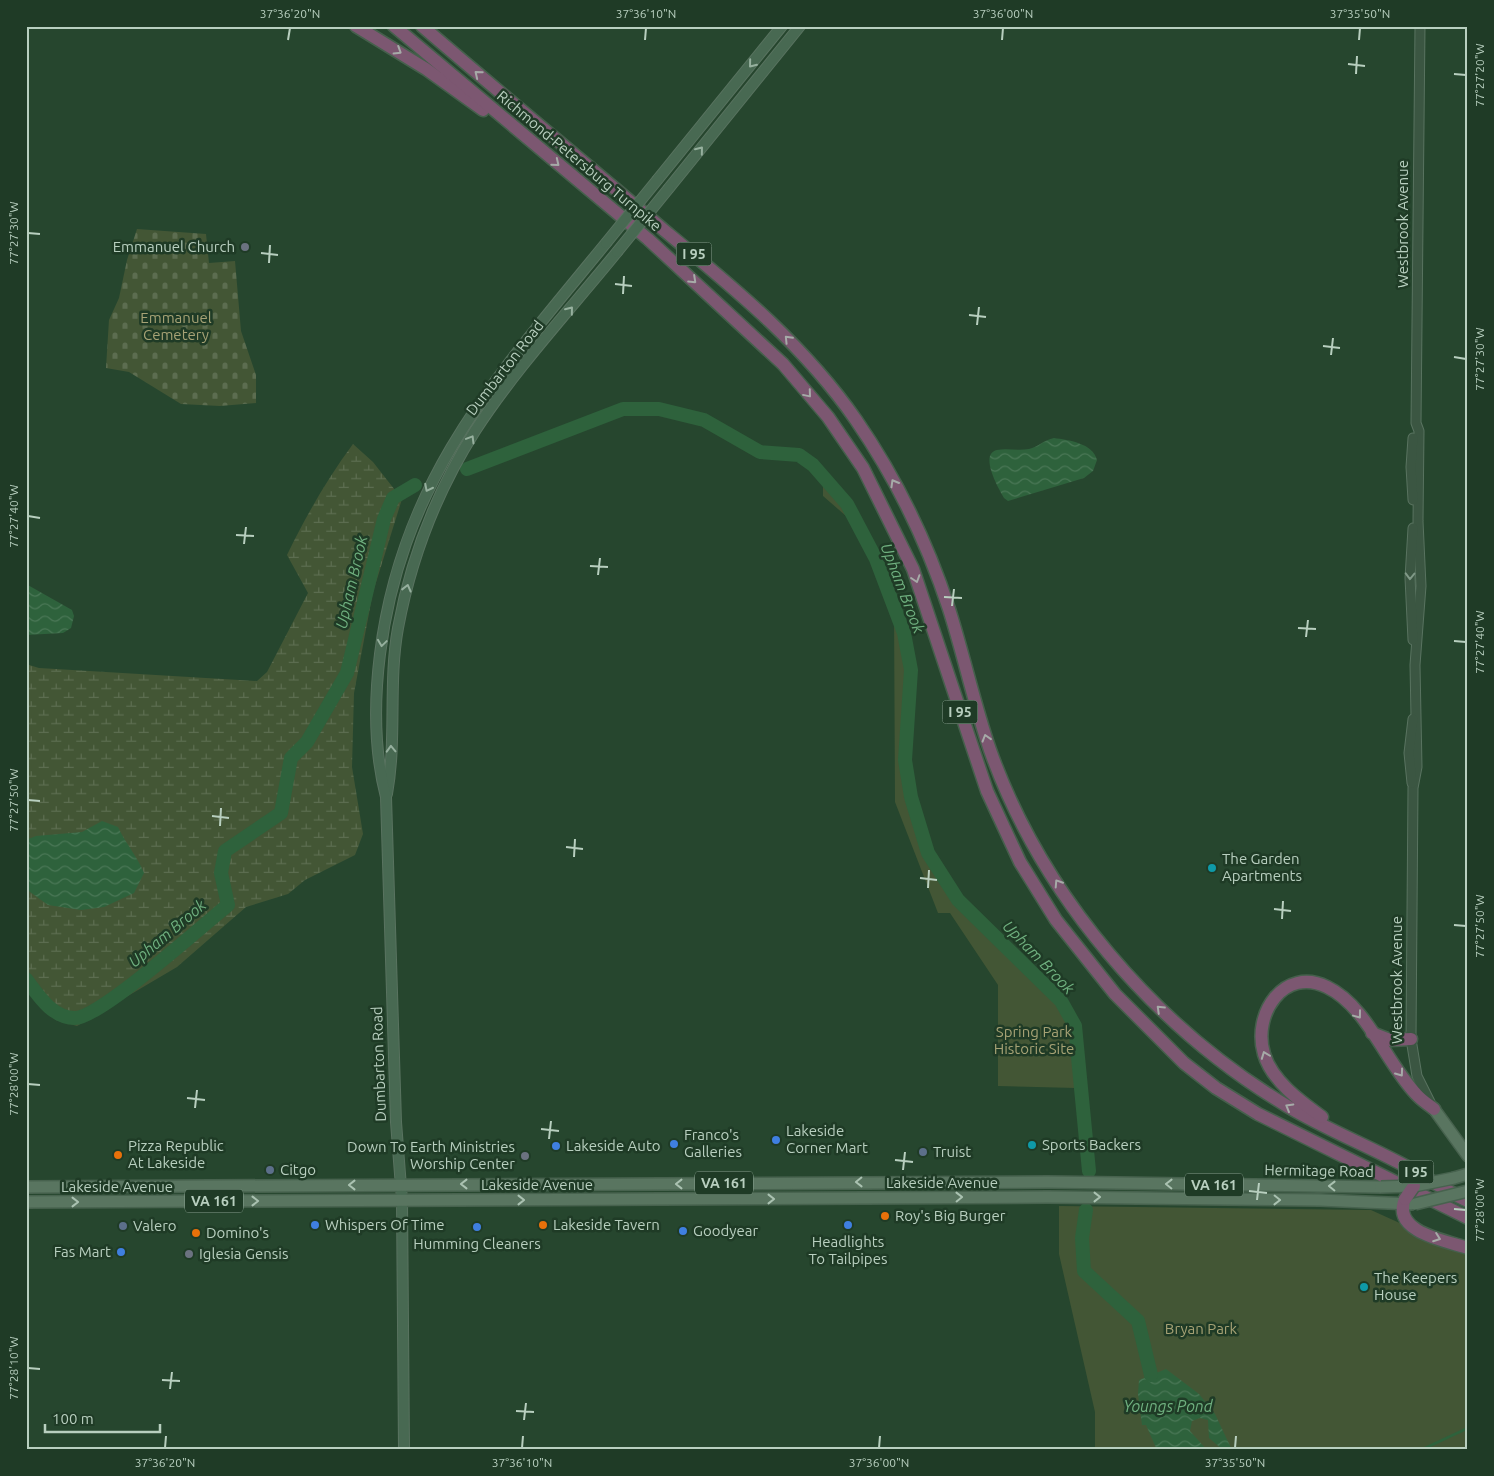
<svg xmlns="http://www.w3.org/2000/svg" width="1494" height="1476" viewBox="0 0 1494 1476" font-family="Ubuntu,sans-serif">
  <defs>
    <pattern id="wetland-marsh" width="20" height="14" patternUnits="userSpaceOnUse" patternTransform="scale(1.25)"><rect width="20" height="14" fill="#435635"/><path d="M1 5h8M5 5V1M11 12h8M15 12V8" fill="none" stroke="#5c6d50"/></pattern>
    <pattern id="cemetery-stones" width="16" height="16" patternUnits="userSpaceOnUse" patternTransform="scale(1.25)"><rect width="16" height="16" fill="#435635"/><path d="M2 7V4a2 2 0 0 1 4 0v3zM10 15v-3a2 2 0 0 1 4 0v3z" fill="#5c6d50"/></pattern>
    <pattern id="water-waves" width="16" height="10" patternUnits="userSpaceOnUse" patternTransform="scale(1.25)"><rect width="16" height="10" fill="#2e623c"/><path d="M0 5q4-4 8 0t8 0" fill="none" stroke="#4a7756"/></pattern>
  </defs>
  <rect width="100%" height="100%" fill="#26462e"/>
  <g fill="#435635">
    <polygon points="823,480 831,485 840,496 872,543 903,619 911,653 910,695 901,757 903,783 911,808 929,846 932,868 958,899 984,922 1007,953 1064,1000 1068,1014 1076,1088 998,1086 998,985 950,913 938,913 895,802 894,610 871,554 859,533 846,516 823,496"/>
    <polygon points="1059,1206 1371,1210 1468,1254 1468,1450 1095,1450 1095,1412 1059,1254"/>
  </g>
  <path fill="url(#wetland-marsh)" d="M353 444 373 462 402 499 373 592 354 693 352 767 363 834 355 855 305 880 288 894 246 907 177 967 77 1026 56 1020 26 986V664L39 668 257 681 267 672 308 593 287 555C306 516 327 479 353 444Z"/>
  <polygon fill="url(#cemetery-stones)" points="137,229 206,234 209,263 235,261 241,331 256,375 256,403 220,406 181,404 129,372 106,368 109,320 119,298 127,260"/>
  <g fill="url(#water-waves)">
    <path d="M1054 438C1068 440 1093 443 1097 460L1093 471 1084 478 1008 501 1004 498C998 488 979 454 997 450 1007 448 1018 451 1029 449 1038 447 1044 440 1054 438Z"/>
    <polygon points="26,584 72,610 74,616 71,628 63,633 26,635"/>
    <path d="M102 821 118 827C126 844 137 856 144 873L134 893 104 907 81 910 48 905 26 889V840L36 836 82 832Z"/>
    <polygon points="1166,1369 1199,1394 1215,1414 1232,1450 1223,1450 1209,1438 1208,1420 1200,1418 1192,1421 1190,1431 1207,1450 1157,1450 1146,1425 1142,1425 1138,1394 1139,1380"/>
  </g>
  <g fill="none" stroke-linecap="round" stroke-linejoin="round">
    <polyline stroke="#2e623c" stroke-width="2.5" points="1421,1450 1468,1428"/>
    <g stroke="#2e623c" stroke-width="14">
      <polyline points="467,469 623,409 659,409 704,420 760,452 799,455 813,465 847,504 876,559 904,633 911,670 905,760 911,797 928,853 958,900 1061,1001 1075,1026 1089,1171"/>
      <path d="M26 979C38 995 52 1018 75 1018 100 1018 203 925 228 905L221 873 225 851 281 813 291 758 307 742 347 673 384 519 393 498 415 485"/>
      <polyline points="1086,1210 1082,1238 1084,1271 1138,1321 1151,1375"/>
    </g>
    <defs>
      <g id="tertiary">
        <polyline points="1420,26 1416,423 1419,431 1418,521 1421,586 1415,665 1417,767 1413,788 1411,1039 1417,1076 1430,1102"/>
        <polyline points="1413,500 1411,467 1413,438"/>
        <polyline points="1413,640 1410,578 1413,528"/>
        <polyline points="1412,783 1409,753 1413,719"/>
      </g>
      <g id="secondary">
        <polyline points="658,179 782,26"/>
        <polyline points="669,188 800,26"/>
        <path d="M387 794C397 739 388 683 398 628 411 558 437 491 475 431 516 368 569 311 617 252"/>
        <path d="M404 1450 402 1200 396 1122 386 797C374 751 374 702 380 654 402 478 498 375 606 243"/>
      </g>
      <g id="primary">
        <polyline points="1434,1109 1468,1156"/>
        <polyline points="1454,1178 1468,1174"/>
        <polyline points="26,1187 1048,1182 1381,1187"/>
        <polyline points="26,1202 1048,1197 1320,1200 1411,1204"/>
      </g>
      <g id="motorway">
        <polyline points="356,26 426,69 483,110"/>
        <polyline points="394,26 648,239 783,364 828,417 863,468 913,569 987,791 1020,862 1056,920 1115,994 1184,1063 1216,1088 1258,1114 1468,1218"/>
        <path d="M422 26C502 95 584 162 665 231 734 288 804 345 856 420 896 478 927 542 949 609 964 656 974 704 990 750 1042 896 1155 1027 1287 1106 1327 1130 1371 1147 1411 1169 1430 1180 1448 1192 1468 1201"/>
        <polyline points="1372,1033 1390,1040 1411,1039"/>
        <path d="M1322 1117C1300 1101 1272 1081 1264 1054 1252 1014 1284 966 1327 987 1367 1006 1386 1063 1416 1094 1421 1100 1428 1104 1434 1109"/>
        <path d="M1405 1199C1391 1232 1446 1241 1468 1248"/>
      </g>
    </defs>
    <use href="#tertiary" stroke="#597360" stroke-width="11"/>
    <use href="#secondary" stroke="#597360" stroke-width="12"/>
    <use href="#primary" stroke="#47624e" stroke-width="14"/>
    <use href="#motorway" stroke="#45604c" stroke-width="15"/>
    <use href="#tertiary" stroke="#3b5642" stroke-width="9"/>
    <use href="#secondary" stroke="#486952" stroke-width="10"/>
    <use href="#primary" stroke="#597560" stroke-width="11"/>
    <use href="#motorway" stroke="#7c5771" stroke-width="12"/>
    <defs>
      <g id="secondary-bridge">
        <polyline points="606,243 658,179"/>
        <polyline points="617,252 669,188"/>
      </g>
      <g id="primary-bridge">
        <polyline points="1381,1187 1414,1186 1454,1178"/>
        <polyline points="1415,1204 1468,1191"/>
      </g>
      <polyline id="motorway-bridge" points="1405,1199 1414,1186"/>
    </defs>
    <use href="#secondary-bridge" stroke="#597360" stroke-width="12" stroke-linecap="butt"/>
    <use href="#primary-bridge" stroke="#47624e" stroke-width="14" stroke-linecap="butt"/>
    <use href="#motorway-bridge" stroke="#45604c" stroke-width="15" stroke-linecap="butt"/>
    <use href="#secondary-bridge" stroke="#486952" stroke-width="10"/>
    <use href="#primary-bridge" stroke="#597560" stroke-width="11"/>
    <use href="#motorway-bridge" stroke="#7c5771" stroke-width="12"/>
  </g>
  <defs><path id="oneway-chevron" d="M-2-3.5L2.5 0L-2 3.5" fill="none" stroke-width="1.6" stroke-linecap="round" stroke-linejoin="round" transform="scale(1.25)"/></defs>
  <g stroke="#a6aba8">
    <use href="#oneway-chevron" transform="translate(398 51) rotate(32)"/>
    <use href="#oneway-chevron" transform="translate(478 74) rotate(-141)"/>
    <use href="#oneway-chevron" transform="translate(556 163) rotate(39)"/>
    <use href="#oneway-chevron" transform="translate(693 280) rotate(43)"/>
    <use href="#oneway-chevron" transform="translate(788 339) rotate(-134)"/>
    <use href="#oneway-chevron" transform="translate(808 394) rotate(50)"/>
    <use href="#oneway-chevron" transform="translate(894 483) rotate(-120)"/>
    <use href="#oneway-chevron" transform="translate(916 579) rotate(72)"/>
    <use href="#oneway-chevron" transform="translate(986 738) rotate(-107)"/>
    <use href="#oneway-chevron" transform="translate(1058 883) rotate(-123)"/>
    <use href="#oneway-chevron" transform="translate(1160 1009) rotate(-136)"/>
    <use href="#oneway-chevron" transform="translate(1358 1015) rotate(53)"/>
    <use href="#oneway-chevron" transform="translate(1265 1055) rotate(-111)"/>
    <use href="#oneway-chevron" transform="translate(1400 1073) rotate(54)"/>
    <use href="#oneway-chevron" transform="translate(1289 1107) rotate(-150)"/>
    <use href="#oneway-chevron" transform="translate(1437 1238) rotate(20)"/>
  </g>
  <g stroke="#96b09e">
    <use href="#oneway-chevron" transform="translate(752 64) rotate(129)"/>
    <use href="#oneway-chevron" transform="translate(700 150) rotate(-51)"/>
    <use href="#oneway-chevron" transform="translate(570 310) rotate(-51)"/>
    <use href="#oneway-chevron" transform="translate(471 439) rotate(-59)"/>
    <use href="#oneway-chevron" transform="translate(428 488) rotate(117)"/>
    <use href="#oneway-chevron" transform="translate(407 588) rotate(-76)"/>
    <use href="#oneway-chevron" transform="translate(382 643) rotate(98)"/>
    <use href="#oneway-chevron" transform="translate(391 749) rotate(-92)"/>
  </g>
  <use stroke="#809987" href="#oneway-chevron" transform="translate(1410 576) rotate(91)"/>
  <g stroke="#aac2b1">
    <use href="#oneway-chevron" transform="translate(859 1182) rotate(179)"/>
    <use href="#oneway-chevron" transform="translate(464 1184) rotate(180)"/>
    <use href="#oneway-chevron" transform="translate(679 1184) rotate(180)"/>
    <use href="#oneway-chevron" transform="translate(1169 1184) rotate(-179)"/>
    <use href="#oneway-chevron" transform="translate(352 1185) rotate(180)"/>
    <use href="#oneway-chevron" transform="translate(1332 1186) rotate(-179)"/>
    <use href="#oneway-chevron" transform="translate(959 1197) rotate(-1)"/>
    <use href="#oneway-chevron" transform="translate(1097 1197)"/>
    <use href="#oneway-chevron" transform="translate(771 1199)"/>
    <use href="#oneway-chevron" transform="translate(521 1200)"/>
    <use href="#oneway-chevron" transform="translate(1277 1200) rotate(1)"/>
    <use href="#oneway-chevron" transform="translate(255 1201)"/>
    <use href="#oneway-chevron" transform="translate(75 1202)"/>
  </g>
  <path fill="none" stroke="#b8cfbf" stroke-width="2" d="M288 40 290 28M645 40 646 28M1002 40 1003 28M1359 40 1360 28M1348 64 1365 66M1356 74 1357 56M1454 74 1466 75M28 233 40 234M261 253 278 255M269 263 270 245M615 284 632 286M623 294 624 276M969 315 986 317M977 325 979 307M1323 346 1340 348M1331 355 1333 338M1454 357 1466 359M28 516 40 518M236 535 254 536M244 544 246 527M590 566 608 567M598 575 600 558M944 597 962 598M952 606 954 589M1298 628 1316 629M1306 637 1308 620M1454 641 1466 642M28 800 40 801M212 816 229 818M220 826 221 808M566 847 583 849M574 857 575 839M920 878 937 880M928 888 929 870M1274 909 1291 911M1282 919 1283 901M1454 925 1466 926M28 1084 40 1085M187 1098 205 1100M195 1108 197 1090M541 1129 559 1131M549 1139 551 1121M895 1160 913 1162M903 1170 905 1152M1249 1191 1267 1193M1257 1200 1259 1183M1454 1209 1466 1210M28 1368 40 1369M162 1380 180 1381M170 1389 172 1372M516 1411 534 1412M524 1420 526 1403M165 1448 166 1436M522 1448 523 1436M879 1448 880 1436M1235 1448 1236 1436"/>
  <g fill="#6b7280" stroke="#1f3b26" stroke-width="2">
    <circle cx="245" cy="247" r="5"/>
    <circle cx="525" cy="1156" r="5"/>
    <circle cx="189" cy="1254" r="5"/>
  </g>
  <g fill="#0f9aa8" stroke="#1f3b26" stroke-width="2">
    <circle cx="1212" cy="868" r="5"/>
    <circle cx="1032" cy="1145" r="5"/>
    <circle cx="1364" cy="1287" r="5"/>
  </g>
  <g fill="#3f7fe0" stroke="#1f3b26" stroke-width="2">
    <circle cx="776" cy="1140" r="5"/>
    <circle cx="674" cy="1144" r="5"/>
    <circle cx="556" cy="1146" r="5"/>
    <circle cx="315" cy="1225" r="5"/>
    <circle cx="848" cy="1225" r="5"/>
    <circle cx="477" cy="1227" r="5"/>
    <circle cx="683" cy="1231" r="5"/>
    <circle cx="121" cy="1252" r="5"/>
  </g>
  <g fill="#5c6f8a" stroke="#1f3b26" stroke-width="2">
    <circle cx="923" cy="1152" r="5"/>
    <circle cx="270" cy="1170" r="5"/>
    <circle cx="123" cy="1226" r="5"/>
  </g>
  <g fill="#e8710a" stroke="#1f3b26" stroke-width="2">
    <circle cx="118" cy="1155" r="5"/>
    <circle cx="885" cy="1216" r="5"/>
    <circle cx="543" cy="1225" r="5"/>
    <circle cx="196" cy="1233" r="5"/>
  </g>
  <g text-anchor="middle" stroke-width="5" stroke-linejoin="round" paint-order="stroke">
    <g fill="#1f3b26" stroke="#8aa391" stroke-width="1">
      <rect x="676.5" y="242.5" width="35" height="23" rx="4"/>
      <rect x="942.5" y="700.5" width="35" height="23" rx="4"/>
      <rect x="1398.5" y="1160.5" width="35" height="23" rx="4"/>
      <rect x="695" y="1171.5" width="58" height="23" rx="4"/>
      <rect x="1185" y="1173.5" width="58" height="23" rx="4"/>
      <rect x="185" y="1189.5" width="58" height="23" rx="4"/>
    </g>
    <g font-size="14" font-weight="bold" fill="#b8cfbf">
      <text x="694" y="259">I 95</text>
      <text x="960" y="717">I 95</text>
      <text x="1416" y="1177">I 95</text>
      <text x="724" y="1188">VA 161</text>
      <text x="1214" y="1190">VA 161</text>
      <text x="214" y="1206">VA 161</text>
    </g>
    <g font-size="15" fill="#b8cfbf" stroke="#1f3b26">
      <text transform="translate(579 161) rotate(40)" y="5">Richmond-Petersburg Turnpike</text>
      <text transform="translate(1403 224) rotate(-90)" y="5">Westbrook Avenue</text>
      <text transform="translate(505 368) rotate(-52)" y="5">Dumbarton Road</text>
      <text transform="translate(1397 980) rotate(-90)" y="5">Westbrook Avenue</text>
      <text transform="translate(379 1064) rotate(-92)" y="5">Dumbarton Road</text>
      <text transform="translate(1319 1171) rotate(1)" y="5">Hermitage Road</text>
      <text x="942" y="1188">Lakeside Avenue</text>
      <text x="537" y="1190">Lakeside Avenue</text>
      <text x="117" y="1192">Lakeside Avenue</text>
    </g>
    <g font-size="15" fill="#b8cfbf" stroke="#1f3b26" text-anchor="start">
      <text x="235" y="252" text-anchor="end">Emmanuel Church</text>
      <text x="1222" y="864">The Garden<tspan x="1222" dy="17">Apartments</tspan></text>
      <text x="786" y="1136">Lakeside<tspan x="786" dy="17">Corner Mart</tspan></text>
      <text x="684" y="1140">Franco's<tspan x="684" dy="17">Galleries</tspan></text>
      <text x="1042" y="1150">Sports Backers</text>
      <text x="128" y="1151">Pizza Republic<tspan x="128" dy="17">At Lakeside</tspan></text>
      <text x="566" y="1151">Lakeside Auto</text>
      <text x="515" y="1152" text-anchor="end">Down To Earth Ministries<tspan x="515" dy="17">Worship Center</tspan></text>
      <text x="933" y="1157">Truist</text>
      <text x="280" y="1175">Citgo</text>
      <text x="895" y="1221">Roy's Big Burger</text>
      <text x="325" y="1230">Whispers Of Time</text>
      <text x="553" y="1230">Lakeside Tavern</text>
      <text x="133" y="1231">Valero</text>
      <text x="693" y="1236">Goodyear</text>
      <text x="206" y="1238">Domino's</text>
      <text x="848" y="1247" text-anchor="middle">Headlights<tspan x="848" dy="17">To Tailpipes</tspan></text>
      <text x="477" y="1249" text-anchor="middle">Humming Cleaners</text>
      <text x="111" y="1257" text-anchor="end">Fas Mart</text>
      <text x="199" y="1259">Iglesia Gensis</text>
      <text x="1374" y="1283">The Keepers<tspan x="1374" dy="17">House</tspan></text>
    </g>
    <g font-size="15" fill="#a6a275" stroke="#1f3b26">
      <text x="176" y="323">Emmanuel<tspan x="176" dy="17">Cemetery</tspan></text>
      <text x="1034" y="1037">Spring Park<tspan x="1034" dy="17">Historic Site</tspan></text>
      <text x="1201" y="1334">Bryan Park</text>
    </g>
    <g font-size="16" font-style="italic" fill="#6fb07f" stroke="#1f3b26">
      <text transform="translate(351 582) rotate(-77)" y="6">Upham Brook</text>
      <text transform="translate(903 588) rotate(69)" y="6">Upham Brook</text>
      <text transform="translate(167 933) rotate(-40)" y="6">Upham Brook</text>
      <text transform="translate(1039 957) rotate(46)" y="6">Upham Brook</text>
      <text x="1168" y="1412">Youngs Pond</text>
    </g>
  </g>
  <rect width="1494" height="1476" fill="none" stroke="#1f3b26" stroke-width="55"/>
  <path d="M45 1424v8h115v-8" fill="none" stroke="#b8cfbf" stroke-width="2.5"/>
  <text x="52" y="1424" font-size="15" fill="#b8cfbf" stroke="#1f3b26" stroke-width="4" paint-order="stroke">100 m</text>
  <rect x="28" y="28" width="1438" height="1420" fill="none" stroke="#b8cfbf" stroke-width="2"/>
  <g font-size="12" text-anchor="middle" fill="#b8cfbf">
    <text x="290" y="18">37°36'20"N</text>
    <text x="646" y="18">37°36'10"N</text>
    <text x="1003" y="18">37°36'00"N</text>
    <text x="1360" y="18">37°35'50"N</text>
    <text transform="translate(1480 75) rotate(-90)" y="4">77°27'20"W</text>
    <text transform="translate(14 233) rotate(-90)" y="4">77°27'30"W</text>
    <text transform="translate(1480 359) rotate(-90)" y="4">77°27'30"W</text>
    <text transform="translate(14 516) rotate(-90)" y="4">77°27'40"W</text>
    <text transform="translate(1480 642) rotate(-90)" y="4">77°27'40"W</text>
    <text transform="translate(14 800) rotate(-90)" y="4">77°27'50"W</text>
    <text transform="translate(1480 926) rotate(-90)" y="4">77°27'50"W</text>
    <text transform="translate(14 1084) rotate(-90)" y="4">77°28'00"W</text>
    <text transform="translate(1480 1210) rotate(-90)" y="4">77°28'00"W</text>
    <text transform="translate(14 1368) rotate(-90)" y="4">77°28'10"W</text>
    <text x="165" y="1467">37°36'20"N</text>
    <text x="522" y="1467">37°36'10"N</text>
    <text x="879" y="1467">37°36'00"N</text>
    <text x="1235" y="1467">37°35'50"N</text>
  </g>
</svg>
